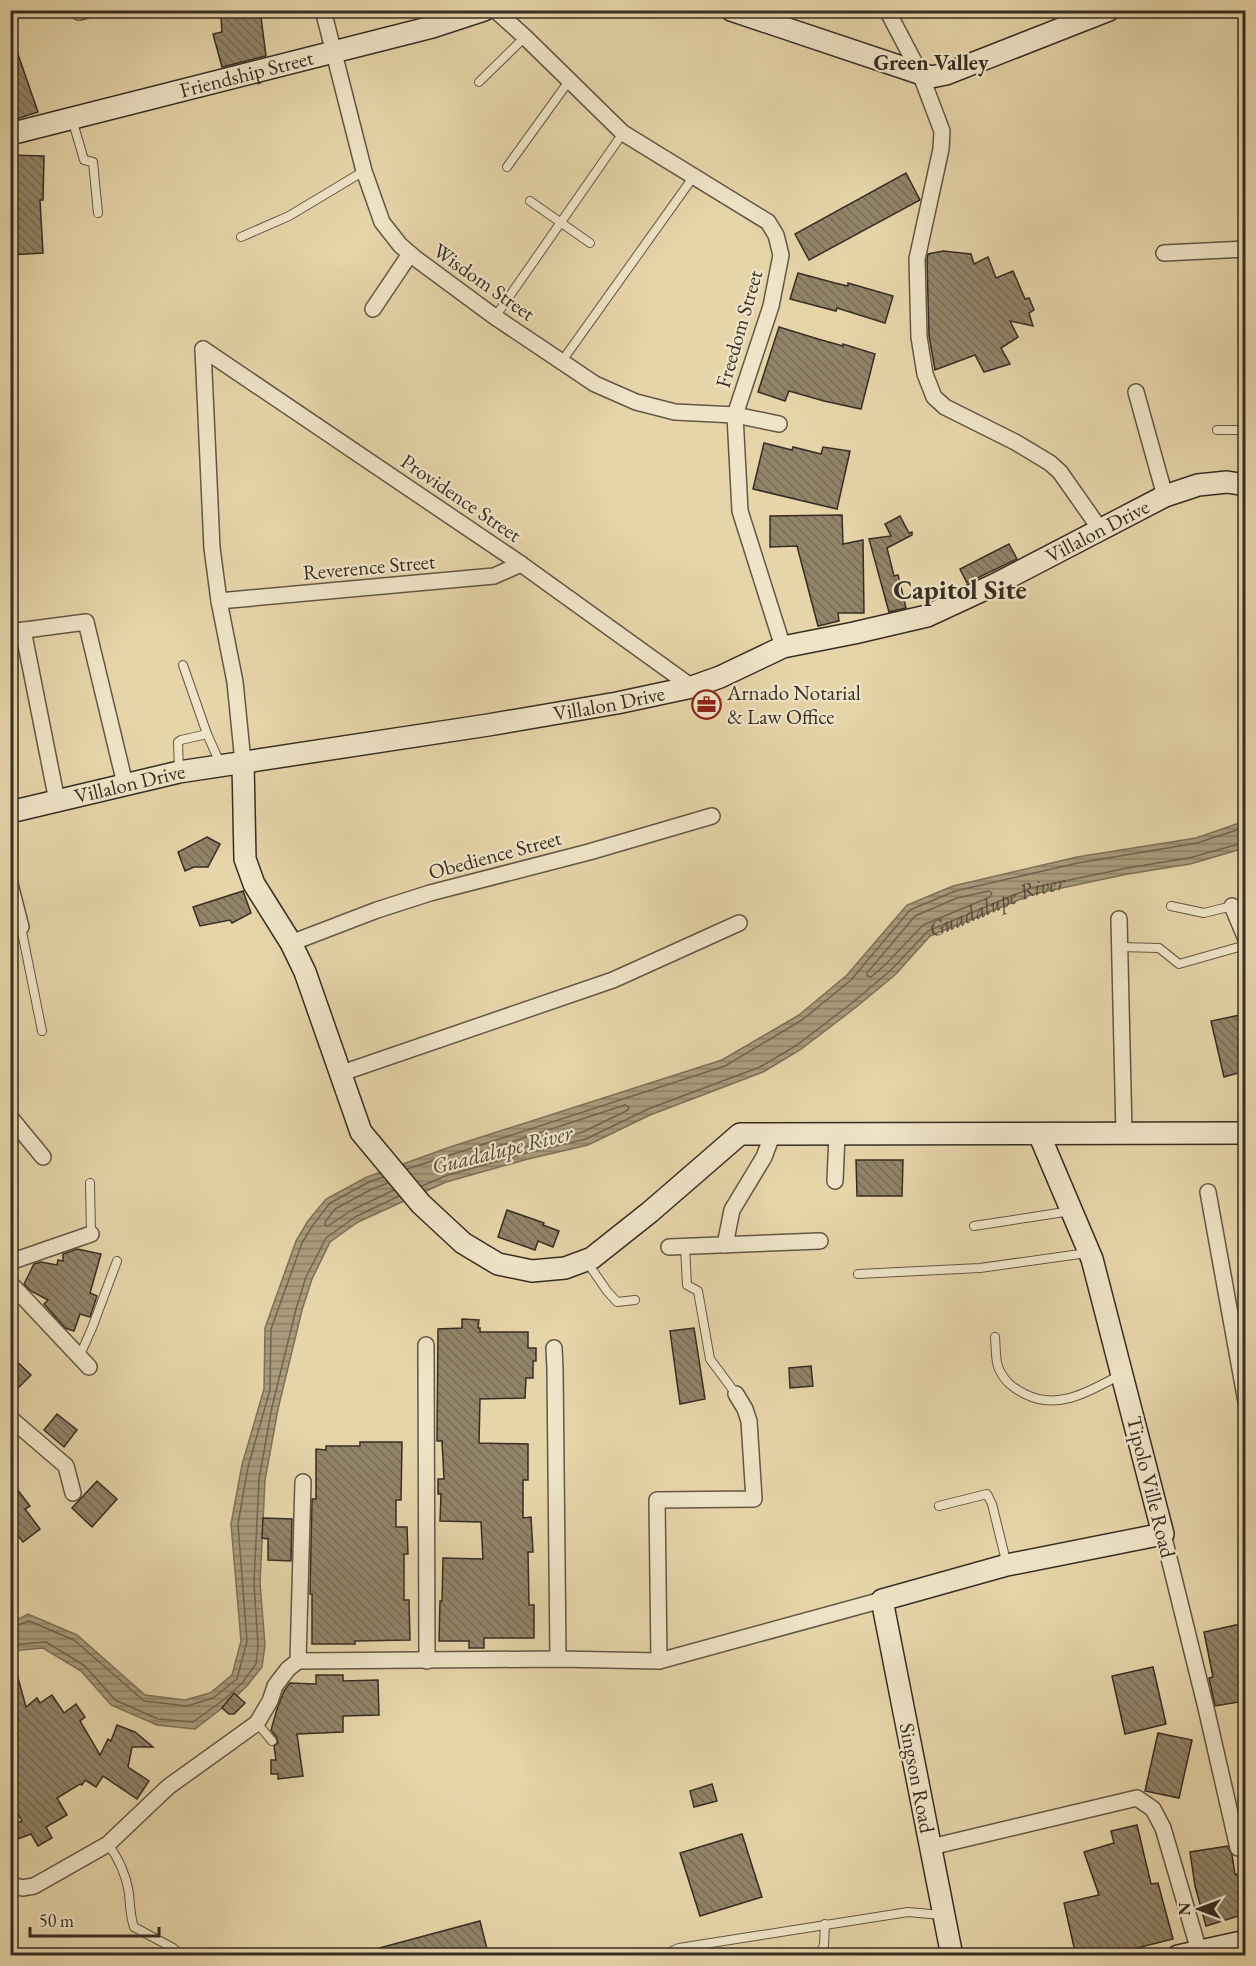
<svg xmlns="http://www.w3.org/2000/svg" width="1256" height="1966" viewBox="0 0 1256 1966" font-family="'EB Garamond',serif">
  <defs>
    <pattern id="water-rules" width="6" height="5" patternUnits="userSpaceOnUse" patternTransform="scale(1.5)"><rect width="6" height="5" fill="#aa9c7c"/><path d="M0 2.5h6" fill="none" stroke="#8b8065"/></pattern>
    <pattern id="building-back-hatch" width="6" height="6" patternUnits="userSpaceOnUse" patternTransform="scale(1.5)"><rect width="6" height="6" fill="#928469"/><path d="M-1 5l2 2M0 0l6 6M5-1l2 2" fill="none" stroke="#786c56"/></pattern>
  </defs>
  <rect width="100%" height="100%" fill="#e6d5a9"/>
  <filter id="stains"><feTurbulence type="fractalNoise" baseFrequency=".00333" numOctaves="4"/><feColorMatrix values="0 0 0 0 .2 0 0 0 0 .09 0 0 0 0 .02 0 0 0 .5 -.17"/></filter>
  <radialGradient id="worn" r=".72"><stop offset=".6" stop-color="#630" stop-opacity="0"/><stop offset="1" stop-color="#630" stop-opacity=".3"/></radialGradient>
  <polygon fill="url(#water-rules)" stroke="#7c7059" stroke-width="1.5" points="1245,821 1245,848 1190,864 1128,874 1033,894 930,936 895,975 855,1008 800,1050 763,1072 650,1115 588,1145 528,1159 446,1182 358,1222 330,1242 312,1279 302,1310 278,1409 265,1480 260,1583 265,1645 262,1667 246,1687 230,1702 195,1729 157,1725 111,1705 81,1671 43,1648 11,1651 11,1623 28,1614 77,1635 145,1695 185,1700 210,1693 232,1675 241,1641 231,1524 242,1465 264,1389 265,1328 296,1241 308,1221 326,1199 367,1177 450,1147 722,1060 799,1015 847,975 907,905 953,886 1077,857 1196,838"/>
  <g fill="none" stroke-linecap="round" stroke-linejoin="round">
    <g stroke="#706450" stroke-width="1.5">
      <polygon points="989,891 992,893 990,897 923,925 885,965 871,977 867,976 867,973 915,916 957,898"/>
      <polygon points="625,1105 629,1107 628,1110 583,1132 473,1160 469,1158 471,1155"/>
      <polyline points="407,1169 725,1066 802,1020 851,980 910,910 955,891 1078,863 1197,843 1246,827"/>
      <polyline points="388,1183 372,1189 335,1209 325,1222 325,1225 328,1226 352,1210 394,1190"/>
      <path id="s1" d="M422 1186 445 1176 526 1153 586 1139 648 1109 760 1067 797 1045 852 1003 890 971 928 931 1031 888 1127 868 1189 858 1246 842"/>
      <polyline points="10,1628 29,1621 74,1640 144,1701 187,1706 213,1698 237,1679 247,1641 238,1524 248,1467 270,1390 271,1329 302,1243 313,1225 330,1203 369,1182 383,1177"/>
      <polyline points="10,1645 46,1642 85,1666 115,1700 158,1719 193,1722 226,1698 242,1683 256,1664 258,1645 254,1583 259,1479 272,1407 296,1309 306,1277 326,1238 355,1217 399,1196"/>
    </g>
  </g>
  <g fill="url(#building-back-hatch)" stroke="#372d24" stroke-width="1.5">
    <polygon points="248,10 260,10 266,56 222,67 213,34 222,32 221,17"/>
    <polygon points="10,40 13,40 38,112 10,121"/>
    <polygon points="10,155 44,156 43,200 40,200 43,253 10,255"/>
    <polygon points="906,173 920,200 809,260 795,234"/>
    <polygon points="943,251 971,254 974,264 988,257 996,278 1013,271 1025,299 1029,298 1034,310 1029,313 1033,326 1010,321 1018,337 1001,348 1010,364 984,372 975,355 935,370 929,336 927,260 928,254"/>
    <polygon points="798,273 835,283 848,286 848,283 893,296 885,323 837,308 836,311 790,299"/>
    <polygon points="779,327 818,339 843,346 843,344 875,354 861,409 824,401 789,391 785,401 758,392"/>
    <polygon points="764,443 792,450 793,447 821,454 823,447 850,451 837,509 753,489"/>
    <polygon points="842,515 843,544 863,540 864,613 838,613 839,621 818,626 797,546 770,547 770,516"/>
    <polygon points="900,516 909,533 912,532 912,535 887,548 894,576 898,575 906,608 889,612 869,539 891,536 885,524"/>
    <polygon points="1009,544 1017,559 967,583 960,569"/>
    <polygon points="207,837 220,844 208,867 194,867 185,871 178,852"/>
    <polygon points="243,891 251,913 232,923 230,920 200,926 193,907"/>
    <polygon points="1245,1014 1245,1071 1224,1077 1211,1021"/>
    <polygon points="856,1160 903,1160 902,1196 857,1196"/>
    <polygon points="507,1210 544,1223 543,1225 559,1231 553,1247 538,1241 535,1250 498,1237"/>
    <polygon points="77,1249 101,1254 90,1293 97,1296 90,1317 80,1314 74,1331 65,1328 44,1304 48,1300 31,1291 24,1284 34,1264 41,1262 57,1265 58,1260 63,1261 63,1254"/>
    <polygon points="462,1319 479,1320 478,1328 480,1328 480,1332 528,1332 528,1348 536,1348 536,1361 533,1361 533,1378 526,1378 525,1398 480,1399 479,1443 528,1444 528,1480 523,1480 523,1518 531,1517 533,1552 528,1552 529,1605 534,1605 534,1638 484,1638 484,1648 469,1648 469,1641 439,1641 440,1601 442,1601 443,1558 483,1559 481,1522 440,1521 441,1494 438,1494 438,1479 444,1479 442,1441 437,1441 438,1329 462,1328"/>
    <polygon points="694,1328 705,1399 680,1404 670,1331"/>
    <polygon points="10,1355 31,1375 10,1396"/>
    <polygon points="811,1366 813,1386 790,1388 789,1368"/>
    <polygon points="57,1414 77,1430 64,1447 44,1430"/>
    <polygon points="360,1442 402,1442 401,1500 396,1500 396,1527 407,1527 408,1554 404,1554 404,1600 409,1600 410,1640 355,1641 355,1644 312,1644 312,1594 310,1594 312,1499 316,1499 316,1449 326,1450 326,1446 360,1446"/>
    <polygon points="10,1480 30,1506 25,1509 40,1529 23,1542 10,1525"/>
    <polygon points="97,1481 117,1499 92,1527 72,1508"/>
    <polygon points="263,1518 292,1519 291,1561 268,1560 268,1539 262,1538"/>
    <polygon points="1245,1623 1245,1663 1240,1664 1245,1701 1215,1706 1209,1678 1213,1677 1204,1632"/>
    <polygon points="10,1667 15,1667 26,1707 37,1698 40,1703 52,1695 64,1713 76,1704 85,1717 80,1721 100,1755 108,1739 111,1741 117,1725 135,1732 153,1747 132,1747 128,1767 149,1781 137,1799 103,1776 96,1787 85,1780 82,1785 80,1784 57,1798 67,1815 46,1827 52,1838 38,1846 31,1834 10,1842 10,1825 22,1821 10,1800"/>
    <polygon points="1153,1667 1166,1724 1125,1734 1112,1676"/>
    <polygon points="316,1675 343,1675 343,1681 378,1680 379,1715 343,1716 343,1732 297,1734 303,1776 278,1779 278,1774 271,1774 271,1760 276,1760 274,1746 278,1743 277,1738 271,1730 277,1709 284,1691 290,1683 316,1684"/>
    <polygon points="234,1693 245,1703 234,1714 229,1714 222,1708"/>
    <polygon points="1158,1733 1192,1740 1179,1798 1145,1791"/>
    <polygon points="712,1784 717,1801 694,1807 690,1791"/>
    <polygon points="1137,1825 1151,1884 1158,1883 1173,1939 1105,1956 1076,1956 1064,1903 1099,1895 1084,1852 1114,1843 1111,1831"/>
    <polygon points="742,1834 762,1897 700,1916 680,1853"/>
    <polygon points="1228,1846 1232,1855 1235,1874 1237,1874 1245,1905 1245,1914 1206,1926 1195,1886 1190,1852"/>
    <polygon points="480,1921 488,1953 477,1956 369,1956 368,1951"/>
  </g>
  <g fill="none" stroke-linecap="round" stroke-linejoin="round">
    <defs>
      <g id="lane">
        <polyline points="479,82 525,37"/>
        <polyline points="72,119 84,160 93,162 98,213"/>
        <polyline points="507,167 569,81"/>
        <polyline points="530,201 590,243"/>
        <polyline points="241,237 289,216 364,171"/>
        <polyline points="495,317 623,133"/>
        <polyline points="562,361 694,176"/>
        <polyline points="1217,430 1246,430"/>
        <polyline points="183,665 207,734 220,763"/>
        <polyline points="179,770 178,742 181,740 207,734"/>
        <polyline points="1171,906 1204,913 1232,906"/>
        <polyline points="21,927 42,1031"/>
        <polyline points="1119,947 1159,948 1179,964 1246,945"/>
        <polyline points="90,1183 91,1234"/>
        <polyline points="974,1226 1071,1211"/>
        <polyline points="685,1246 687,1285 698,1291 710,1359 736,1394"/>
        <polyline points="587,1262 607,1291 617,1302 635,1300"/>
        <polyline points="858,1274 980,1268 1087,1253"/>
        <path d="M995 1337C996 1347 995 1361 999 1369 1005 1382 1013 1388 1025 1394 1058 1411 1090 1391 1120 1375"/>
        <polyline points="80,1355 92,1328 117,1261"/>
        <polyline points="939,1506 987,1494 992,1504 1007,1565"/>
        <polyline points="257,1723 272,1741"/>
        <path d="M108 1844C119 1859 126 1874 129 1893 130 1905 130 1916 134 1927L173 1948 182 1956"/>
        <polyline points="661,1956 679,1948 908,1912 942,1915"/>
        <polyline points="819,1956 824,1945 825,1924"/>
      </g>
      <g id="street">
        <polyline points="323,10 364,171 382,222 400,245 415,258 495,317 595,384 636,402 675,412 735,415 779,424"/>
        <polyline points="495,10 525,37 623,133 768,222 776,235 781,255 771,306 735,415 740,511 783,647"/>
        <polyline points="887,10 920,73 942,131 941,149 917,259 919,337 925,374 934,397 945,407 1015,442 1050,463 1060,472 1100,529"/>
        <polyline points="79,12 87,10"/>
        <polyline points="1164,253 1246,249"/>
        <polyline points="373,309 410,254"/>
        <polyline points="203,349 521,564 692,687"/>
        <polyline points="203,349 212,548 219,601 235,682 243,762"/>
        <polyline points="1136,392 1165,496"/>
        <polyline points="219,601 494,576 521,564"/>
        <polyline points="23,630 57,801"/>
        <polyline points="10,632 86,622 125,784"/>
        <polyline points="10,884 21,927"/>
        <polyline points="1232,906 1246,939"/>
        <polyline points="1119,919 1124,1133"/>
        <polyline points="291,943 377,910 430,893 589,852 712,816"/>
        <polyline points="342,1073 613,980 739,923"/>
        <polyline points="10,1117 43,1157"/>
        <polyline points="835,1181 837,1134"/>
        <polyline points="1208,1192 1246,1402"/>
        <polyline points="725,1245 732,1210 764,1157 773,1133"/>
        <polyline points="669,1247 820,1241"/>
        <polyline points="10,1262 91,1234"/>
        <polyline points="10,1283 89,1367"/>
        <polyline points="426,1345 427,1661"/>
        <polyline points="554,1348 555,1369 558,1659"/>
        <polyline points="10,1418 66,1466 73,1493"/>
        <polyline points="1163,1534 1206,1708 1238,1848"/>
        <polyline points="298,1661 303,1482"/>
        <polyline points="659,1661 657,1500 754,1499 749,1421 745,1409 736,1394"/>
        <polyline points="931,1847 1137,1798 1153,1809 1163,1828 1199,1951"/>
        <polyline points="10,1884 22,1888 34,1886 108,1844 168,1787 257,1723 270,1701 275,1686 288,1669 298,1661 558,1659 659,1661 882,1600"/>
      </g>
      <g id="secondary">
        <polyline points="731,10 931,77 946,74 1109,10"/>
        <path id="s2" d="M10 134 432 27 484 10"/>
        <polyline points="243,762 245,859 254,884 291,943 305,972 361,1132 421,1204 463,1243 498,1264 532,1271 565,1268 592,1258 650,1212 740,1134 1246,1133"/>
        <path id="s3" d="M10 812 179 772 488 725 617 703 692 687 720 677 783 647 854 633 927 616 996 584 1165 496 1198 485 1227 482 1246 485"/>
        <polyline points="952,1956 882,1600 1007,1565 1163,1534 1092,1259 1039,1134"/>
        <polyline points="1178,1956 1246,1941"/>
      </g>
    </defs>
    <use href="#lane" stroke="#635745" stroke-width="10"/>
    <use href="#street" stroke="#635745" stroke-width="18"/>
    <use href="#secondary" stroke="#372d24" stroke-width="24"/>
    <use href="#lane" stroke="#efe4c7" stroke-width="8"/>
    <use href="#street" stroke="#efe4c7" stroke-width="15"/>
    <use href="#secondary" stroke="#efe4c7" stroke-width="21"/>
  </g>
  <defs>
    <symbol id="office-ring" viewBox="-11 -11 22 22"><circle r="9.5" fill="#efe4c7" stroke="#8f2418" stroke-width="1.5"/><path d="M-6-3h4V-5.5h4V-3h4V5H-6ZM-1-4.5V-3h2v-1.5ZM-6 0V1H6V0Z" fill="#8f2418"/></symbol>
  </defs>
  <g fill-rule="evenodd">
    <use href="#office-ring" x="690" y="688" width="33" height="33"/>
  </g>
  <g text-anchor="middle" stroke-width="4.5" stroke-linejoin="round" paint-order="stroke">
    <g font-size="21" fill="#372d24" stroke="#efe4c7">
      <text dy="7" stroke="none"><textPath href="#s2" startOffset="244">Friendship Street</textPath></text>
      <text transform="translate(484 282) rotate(35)" y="7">Wisdom Street</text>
      <text transform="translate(739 329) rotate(-74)" y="7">Freedom Street</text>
      <text transform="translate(461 498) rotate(34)" y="7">Providence Street</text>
      <text dy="7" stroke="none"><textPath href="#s3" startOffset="1131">Villalon Drive</textPath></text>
      <text transform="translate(369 567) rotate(-5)" y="7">Reverence Street</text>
      <text dy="7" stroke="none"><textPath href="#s3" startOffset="609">Villalon Drive</textPath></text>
      <text dy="7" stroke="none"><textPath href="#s3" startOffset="123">Villalon Drive</textPath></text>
      <text transform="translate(495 855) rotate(-15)" y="7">Obedience Street</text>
      <text transform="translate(1151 1487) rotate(76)" y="7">Tipolo Ville Road</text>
      <text transform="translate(917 1778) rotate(79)" y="7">Singson Road</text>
    </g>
    <g font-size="21" fill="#372d24" stroke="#efe4c7" text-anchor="start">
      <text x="727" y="700">Arnado Notarial<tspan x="727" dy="24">&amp; Law Office</tspan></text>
    </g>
    <g font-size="22" font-weight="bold" fill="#372d24" stroke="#efe4c7">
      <text x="931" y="70">Green Valley</text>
    </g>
    <g font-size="22" font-style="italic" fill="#54493a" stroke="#efe4c7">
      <text dy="8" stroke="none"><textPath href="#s1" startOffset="650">Guadalupe River</textPath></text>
      <text transform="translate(502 1149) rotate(-14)" y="8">Guadalupe River</text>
    </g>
    <g font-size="27" font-weight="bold" fill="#372d24" stroke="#efe4c7">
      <text x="960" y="599">Capitol Site</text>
    </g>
  </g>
  <rect width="1256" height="1966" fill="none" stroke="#e6d5a9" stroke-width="36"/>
  <rect x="12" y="12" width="1232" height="1942" fill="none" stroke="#372d24" stroke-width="3"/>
  <rect x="18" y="18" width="1220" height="1930" fill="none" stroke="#372d24" stroke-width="1.5"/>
  <g transform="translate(1199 1909) rotate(270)" stroke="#efe4c7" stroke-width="4.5" paint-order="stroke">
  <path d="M0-4.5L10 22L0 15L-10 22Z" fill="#372d24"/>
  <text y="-9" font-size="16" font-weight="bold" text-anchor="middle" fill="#372d24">N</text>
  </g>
  <path d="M30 1927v9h129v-9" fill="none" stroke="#372d24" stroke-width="3"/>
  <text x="39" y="1927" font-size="18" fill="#372d24" stroke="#efe4c7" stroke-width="4.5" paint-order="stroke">50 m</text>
  <rect width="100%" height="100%" filter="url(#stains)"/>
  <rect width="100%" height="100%" fill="url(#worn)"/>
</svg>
